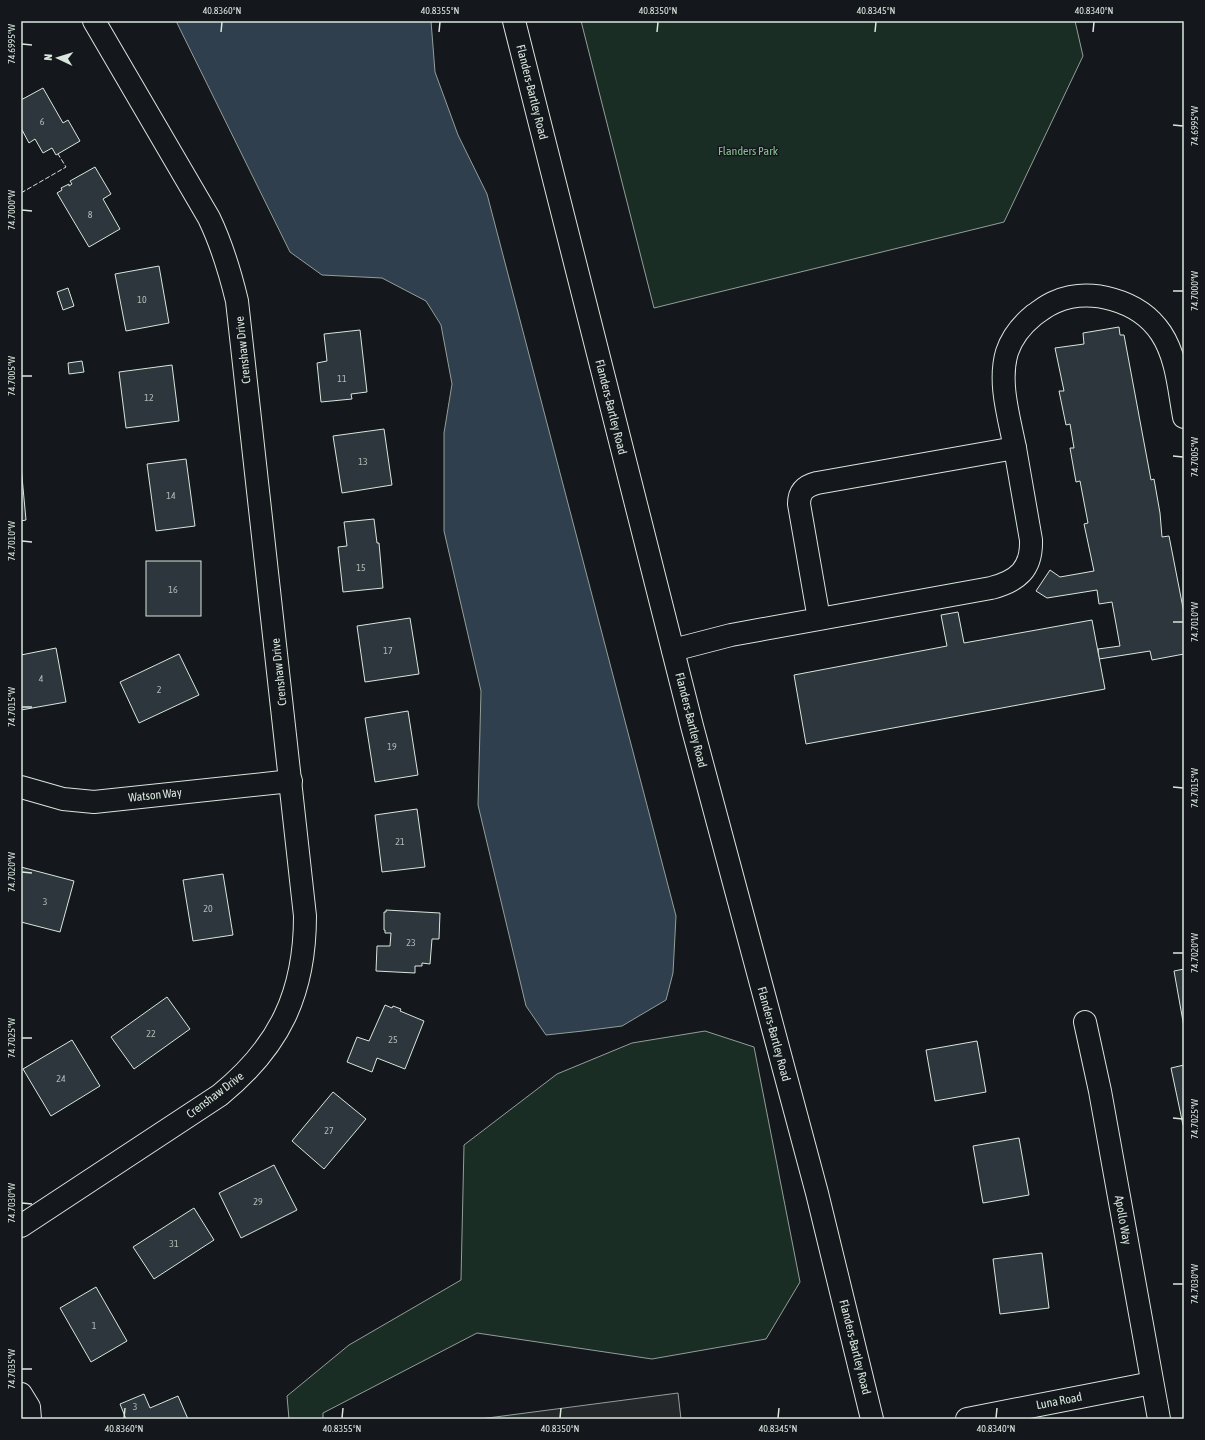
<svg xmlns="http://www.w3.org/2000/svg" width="1205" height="1440" viewBox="0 0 1205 1440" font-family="'Asap Condensed',sans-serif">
  <rect width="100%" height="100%" fill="#14181c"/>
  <g fill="#1a2d24" stroke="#939e99">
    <polygon points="581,21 1075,21 1083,56 1004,222 654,308"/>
    <polygon points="705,1031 754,1047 800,1282 766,1339 652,1359 477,1333 323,1413 323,1419 289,1419 287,1396 349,1345 461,1280 464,1145 557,1074 632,1043"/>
  </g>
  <polygon fill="#24282b" stroke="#939e99" points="678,1393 681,1419 480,1419"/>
  <polygon fill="#2f3f4d" stroke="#939e99" points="176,21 431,21 435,72 458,135 487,194 676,916 673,973 666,1000 622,1026 583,1031 546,1035 526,1006 478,805 481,691 444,531 444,433 452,384 441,325 426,301 382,278 322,275 290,252"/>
  <g fill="#2c363c" stroke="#d8e6dc">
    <polygon points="43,88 63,123 68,120 80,141 56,155 52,148 43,153 35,139 29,143 21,128 21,100"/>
    <polygon points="95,167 111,194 103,199 120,229 89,247 57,193 62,190 61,188 69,184 69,186 72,184 70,181"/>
    <polygon points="159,266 169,323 126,331 115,274"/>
    <polygon points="68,288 74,306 63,310 57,292"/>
    <polygon points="1119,327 1120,335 1124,335 1151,480 1154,479 1160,513 1162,537 1169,536 1184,613 1184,654 1152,660 1150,651 1099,659 1098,649 1120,646 1112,602 1099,604 1097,590 1047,598 1036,591 1050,570 1060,577 1094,571 1084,524 1088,523 1080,481 1076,482 1070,448 1074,448 1070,424 1066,425 1059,391 1064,391 1055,348 1084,344 1083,333"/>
    <polygon points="360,330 367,392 351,394 352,399 321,402 317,363 327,361 324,334"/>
    <polygon points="82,361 84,372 69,374 68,363"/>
    <polygon points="172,365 179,421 126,428 119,372"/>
    <polygon points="384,429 392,485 342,493 333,436"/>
    <polygon points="186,459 195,526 156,531 147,464"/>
    <polygon points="21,466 26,520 21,521"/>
    <polygon points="374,519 377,543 379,543 383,588 343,592 338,547 347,546 344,522"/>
    <rect x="146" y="561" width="55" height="55"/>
    <polygon points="958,612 964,643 1092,620 1105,689 806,744 794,675 947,646 941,615"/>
    <polygon points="410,618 419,674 365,682 357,626"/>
    <polygon points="56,648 66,702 21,710 21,655"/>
    <polygon points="179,654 199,695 139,723 120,682"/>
    <polygon points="408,711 418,775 375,782 365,718"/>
    <polygon points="417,809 425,867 382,872 375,815"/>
    <polygon points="21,867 74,881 60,932 21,922"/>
    <polygon points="223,874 233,935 193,941 183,880"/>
    <polygon points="386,910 440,913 439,939 432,939 430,964 422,963 422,966 415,966 415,973 376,971 377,946 390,946 391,933 385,933 385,930 384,930 384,912 386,912"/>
    <polygon points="1184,969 1184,1027 1174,971"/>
    <polygon points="167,997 190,1029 134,1069 111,1037"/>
    <polygon points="385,1005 392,1008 393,1006 401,1009 400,1011 424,1021 405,1069 377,1058 372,1072 347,1062 357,1037 369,1041"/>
    <polygon points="72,1040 100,1086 51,1116 23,1069"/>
    <polygon points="977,1041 986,1092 935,1101 926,1050"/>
    <polygon points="1184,1065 1184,1125 1183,1125 1171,1068"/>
    <polygon points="333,1092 366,1119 324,1169 292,1141"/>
    <polygon points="1019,1138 1029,1195 983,1203 973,1146"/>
    <polygon points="274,1165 297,1210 241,1238 219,1193"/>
    <polygon points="194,1208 214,1240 154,1279 133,1247"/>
    <polygon points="1042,1253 1049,1308 1000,1314 993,1259"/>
    <polygon points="96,1287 127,1341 91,1362 60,1308"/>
    <polygon points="144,1394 150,1408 178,1396 188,1419 126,1419 120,1404"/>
  </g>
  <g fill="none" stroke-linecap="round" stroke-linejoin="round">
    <defs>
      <g id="minor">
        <polyline points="514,21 692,726 817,1193 872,1419"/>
        <path d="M1015 448C1009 417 998 382 1007 352 1012 337 1023 324 1034 315 1040 311 1047 305 1055 302 1090 287 1139 300 1161 333 1177 357 1179 390 1184 417"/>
        <path d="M673 650 731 635 991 588C1018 581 1032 569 1031 540L1015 448 817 483C805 486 799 492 799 504L819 619"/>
        <polyline points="21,787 63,799 94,802 291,781"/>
        <polyline points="1085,1022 1100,1091 1159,1419"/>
        <path d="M21 1226 220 1095C280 1046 305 993 305 916L237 301C230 272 222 245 209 218L94 21"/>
        <polyline points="21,1394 29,1407 30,1419"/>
        <polyline points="967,1419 1152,1383"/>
      </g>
    </defs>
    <use href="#minor" stroke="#d8e6dc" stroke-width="24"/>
    <use href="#minor" stroke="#14181c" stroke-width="22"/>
    <polyline stroke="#d8e6dc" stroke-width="1" stroke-dasharray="5 2" stroke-linecap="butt" points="21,193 66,167 58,154"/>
  </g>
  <path fill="none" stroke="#d8e6dc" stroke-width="1.5" d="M221 32 222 22M439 32 440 22M657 32 658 22M875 32 876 22M1093 32 1094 22M22 44 32 45M1173 125 1183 126M22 210 32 211M1173 291H1183M22 376H32M1173 456 1183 457M22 541 32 542M1173 622H1183M22 707H32M1173 787 1183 788M22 872 32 873M1173 953H1183M22 1038H32M1173 1118 1183 1119M22 1203 32 1204M1173 1284H1183M22 1369H32M124 1418 125 1408M342 1418 343 1408M560 1418 561 1408M778 1418 779 1408M996 1418 997 1408"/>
  <g text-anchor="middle" stroke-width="3" stroke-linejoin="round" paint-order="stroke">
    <g font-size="10" fill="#adbab4">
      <text x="42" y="125">6</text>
      <text x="90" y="218">8</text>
      <text x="142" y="303">10</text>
      <text x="342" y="382">11</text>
      <text x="149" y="401">12</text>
      <text x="363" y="465">13</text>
      <text x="171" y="499">14</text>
      <text x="361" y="571">15</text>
      <text x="173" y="593">16</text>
      <text x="388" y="654">17</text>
      <text x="41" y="682">4</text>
      <text x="159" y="693">2</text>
      <text x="392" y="750">19</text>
      <text x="400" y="845">21</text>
      <text x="45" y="905">3</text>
      <text x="208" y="912">20</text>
      <text x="411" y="946">23</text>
      <text x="151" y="1037">22</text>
      <text x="393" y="1043">25</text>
      <text x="61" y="1082">24</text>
      <text x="329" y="1134">27</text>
      <text x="258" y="1205">29</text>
      <text x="174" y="1247">31</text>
      <text x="94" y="1329">1</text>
      <text x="135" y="1410">3</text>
    </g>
    <g font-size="12" fill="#d8e6dc" stroke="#14181c">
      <text transform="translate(532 92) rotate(76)" y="4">Flanders-Bartley Road</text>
      <text transform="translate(243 350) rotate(-96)" y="4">Crenshaw Drive</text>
      <text transform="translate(611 407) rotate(76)" y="4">Flanders-Bartley Road</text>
      <text transform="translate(279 672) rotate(-96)" y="4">Crenshaw Drive</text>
      <text transform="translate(691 720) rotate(76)" y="4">Flanders-Bartley Road</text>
      <text transform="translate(155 795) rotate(-6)" y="4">Watson Way</text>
      <text transform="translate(774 1034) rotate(75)" y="4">Flanders-Bartley Road</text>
      <text transform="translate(215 1095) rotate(-37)" y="4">Crenshaw Drive</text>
      <text transform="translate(1123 1220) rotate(80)" y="4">Apollo Way</text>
      <text transform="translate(855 1347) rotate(76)" y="4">Flanders-Bartley Road</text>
      <text transform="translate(1059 1401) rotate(-11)" y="4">Luna Road</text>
    </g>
    <g font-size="12" fill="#8ac095" stroke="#14181c">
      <text x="748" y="155">Flanders Park</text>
    </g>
  </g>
  <rect width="1205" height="1440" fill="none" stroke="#14181c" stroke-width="44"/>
  <g transform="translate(58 58) rotate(274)" stroke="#14181c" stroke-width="3" paint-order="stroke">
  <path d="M0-3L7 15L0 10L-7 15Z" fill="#d8e6dc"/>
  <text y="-6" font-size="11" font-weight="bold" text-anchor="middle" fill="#d8e6dc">N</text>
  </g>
  <rect x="22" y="22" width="1161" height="1396" fill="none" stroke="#d8e6dc" stroke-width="1.5"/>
  <g font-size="10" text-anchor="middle" fill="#d8e6dc">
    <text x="222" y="14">40.8360°N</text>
    <text x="440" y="14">40.8355°N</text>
    <text x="658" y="14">40.8350°N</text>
    <text x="876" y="14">40.8345°N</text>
    <text x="1094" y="14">40.8340°N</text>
    <text transform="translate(11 44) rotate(-90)" y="4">74.6995°W</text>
    <text transform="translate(1194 126) rotate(-90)" y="4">74.6995°W</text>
    <text transform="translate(11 210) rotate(-90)" y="4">74.7000°W</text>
    <text transform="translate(1194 291) rotate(-90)" y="4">74.7000°W</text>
    <text transform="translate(11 376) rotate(-90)" y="4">74.7005°W</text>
    <text transform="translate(1194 457) rotate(-90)" y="4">74.7005°W</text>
    <text transform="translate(11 541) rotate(-90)" y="4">74.7010°W</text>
    <text transform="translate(1194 622) rotate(-90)" y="4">74.7010°W</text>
    <text transform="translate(11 707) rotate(-90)" y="4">74.7015°W</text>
    <text transform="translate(1194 788) rotate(-90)" y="4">74.7015°W</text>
    <text transform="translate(11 872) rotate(-90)" y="4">74.7020°W</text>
    <text transform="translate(1194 953) rotate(-90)" y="4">74.7020°W</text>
    <text transform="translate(11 1038) rotate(-90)" y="4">74.7025°W</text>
    <text transform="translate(1194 1119) rotate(-90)" y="4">74.7025°W</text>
    <text transform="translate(11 1203) rotate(-90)" y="4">74.7030°W</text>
    <text transform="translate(1194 1284) rotate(-90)" y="4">74.7030°W</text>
    <text transform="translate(11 1369) rotate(-90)" y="4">74.7035°W</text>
    <text x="124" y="1432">40.8360°N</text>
    <text x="342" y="1432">40.8355°N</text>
    <text x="560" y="1432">40.8350°N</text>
    <text x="778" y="1432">40.8345°N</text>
    <text x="996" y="1432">40.8340°N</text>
  </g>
</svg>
